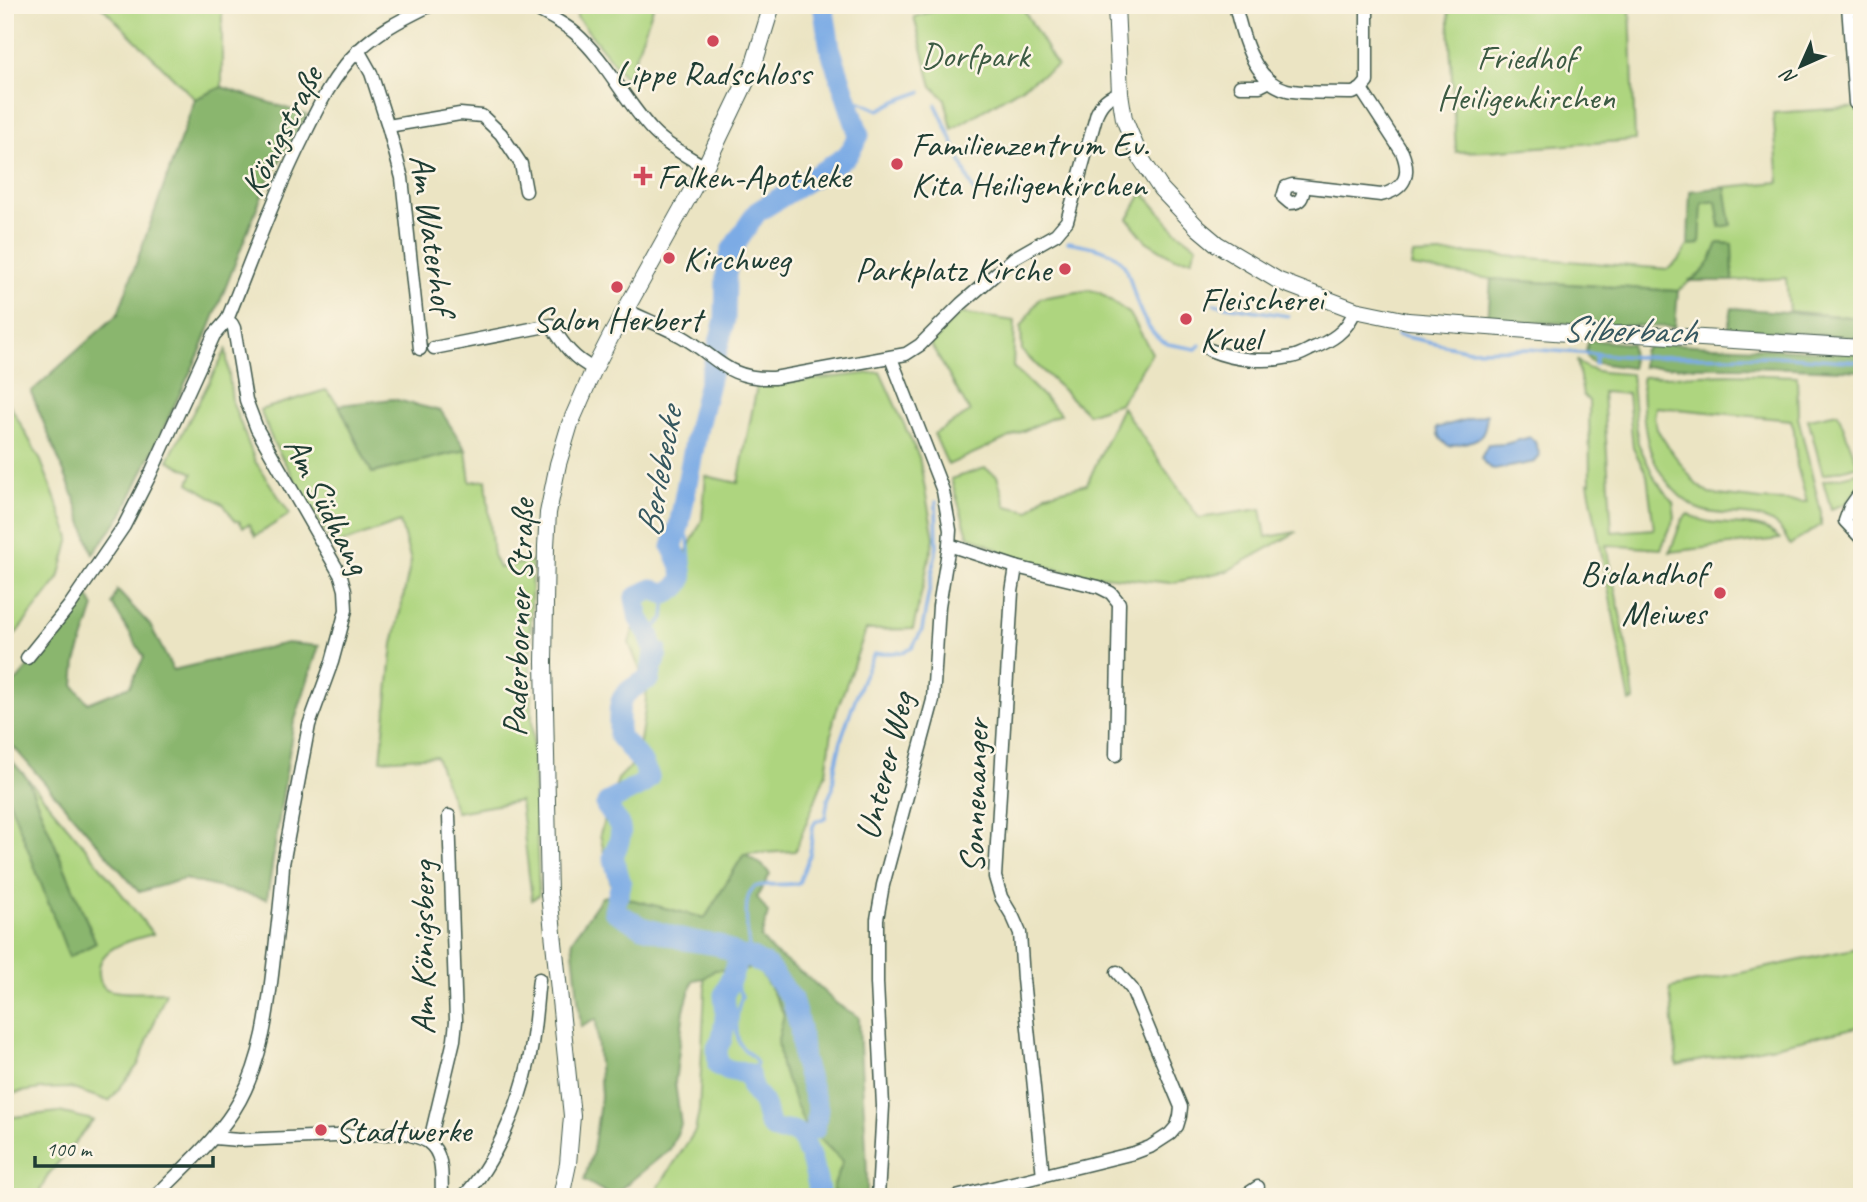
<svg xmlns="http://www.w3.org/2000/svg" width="1867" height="1202" viewBox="0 0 1867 1202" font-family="Caveat,sans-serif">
  <rect width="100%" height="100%" fill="#fcf5e5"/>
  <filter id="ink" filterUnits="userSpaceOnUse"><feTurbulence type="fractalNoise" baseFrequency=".0143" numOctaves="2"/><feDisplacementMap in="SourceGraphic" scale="14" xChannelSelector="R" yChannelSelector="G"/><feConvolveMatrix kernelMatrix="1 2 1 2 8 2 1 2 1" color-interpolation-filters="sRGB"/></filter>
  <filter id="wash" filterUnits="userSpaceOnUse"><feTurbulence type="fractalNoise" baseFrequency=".00686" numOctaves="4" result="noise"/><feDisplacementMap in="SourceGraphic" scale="28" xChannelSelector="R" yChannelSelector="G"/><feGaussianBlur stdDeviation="1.57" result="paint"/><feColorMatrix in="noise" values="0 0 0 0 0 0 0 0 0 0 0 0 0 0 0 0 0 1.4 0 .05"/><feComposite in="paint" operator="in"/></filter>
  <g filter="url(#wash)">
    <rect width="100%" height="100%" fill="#ebe4c3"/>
    <g fill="#aed57f" stroke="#66895a" stroke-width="2" fill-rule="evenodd">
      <polygon points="100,5 222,5 222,87 195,99"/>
      <polygon points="576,5 654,5 627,80 577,17"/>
      <polygon points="954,5 1021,5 1057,66 952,129 945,99 932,86 930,79 914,17"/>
      <polygon points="1448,5 1630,5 1635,140 1486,151 1456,152"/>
      <path d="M1862 107V318L1789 311 1786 278 1733 281 1732 244 1718 243C1715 250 1713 259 1709 265 1701 276 1687 282 1678 291L1491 279 1411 267 1413 255 1468 253 1668 269 1680 259 1688 245 1700 244 1701 203 1716 201 1731 225 1725 187 1779 182 1773 113Z"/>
      <polygon points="1143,192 1175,230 1197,246 1192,259 1174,258 1146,241 1128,219"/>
      <polygon points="1090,290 1100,293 1130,314 1152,353 1120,403 1088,414 1022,351 1021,327 1040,298"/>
      <polygon points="960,313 1015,321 1013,367 1061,414 948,465 934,434 970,412 930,343"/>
      <polygon points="226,350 232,401 255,461 290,514 255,536 249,524 243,527 239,521 235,521 224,505 189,483 193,473 168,460"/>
      <path d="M1577 360C1589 375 1613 372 1631 374L1638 443 1656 481 1673 502 1675 517 1661 549 1606 545 1629 659 1634 700 1630 702 1588 483H1590L1589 401 1583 395ZM1603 392 1628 394 1633 448 1647 475 1654 529 1612 532Z"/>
      <polygon points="880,372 919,457 934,538 913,629 866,630 834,718 826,773 795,851 744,854 705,918 613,895 600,834 618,779 637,760 645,710 647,687 629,643 642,602 671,583 702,520 706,476 738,483 757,386"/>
      <path d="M1729 374 1797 376 1798 417 1821 512V525L1790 545C1787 539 1783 532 1778 527 1758 508 1725 519 1701 510 1693 507 1685 500 1679 495 1643 460 1643 423 1642 377ZM1656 407 1791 420 1794 430 1797 466 1807 502 1761 500 1709 494 1696 484 1669 448 1657 429 1654 417Z"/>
      <polygon points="326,390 339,405 372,473 466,450 470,482 486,480 493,555 499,568 532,561 530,667 539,895 532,900 520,801 456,812 436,756 381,760 393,644 411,561 400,522 333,546 273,442 260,410"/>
      <polygon points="5,396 41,461 70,538 59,578 7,645 5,644"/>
      <polygon points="1122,407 1199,518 1261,509 1266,537 1297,532 1227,571 1171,583 1073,573 1018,560 968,535 951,479 985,468 997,476 1006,506 1029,511 1046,494 1087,484"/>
      <polygon points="1838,413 1858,465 1823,475 1808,419"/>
      <polygon points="1862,472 1862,485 1845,504 1831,509 1823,481"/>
      <path d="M1688 514C1695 517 1702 521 1710 522 1734 527 1761 519 1780 539L1670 552 1682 520Z"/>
      <path d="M27 778 89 852 153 934C133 940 97 946 99 973 99 978 101 985 105 988 114 995 153 992 166 992L138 1065 109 1101 70 1088 41 1089 8 1094 5 1113V799L8 797 69 956 96 943Z"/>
      <polygon points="1862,947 1862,1026 1779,1045 1677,1065 1670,988"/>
      <polygon points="757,967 771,989 784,1014 778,1040 804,1124 843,1161 833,1188 834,1197 652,1197 695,1131 699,1111 705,989 704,978 715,970 745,970"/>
      <polygon points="59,1112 93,1120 48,1175 37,1197 5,1197 5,1118"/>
    </g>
    <g fill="#8ab66e" stroke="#547a51" stroke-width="2">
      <polygon points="222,87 307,115 268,180 200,352 122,515 93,554 73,494 31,392 118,314 195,99"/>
      <polygon points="1725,187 1731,225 1720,227 1716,201 1702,203 1700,244 1688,245 1690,191"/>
      <path d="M1718 243 1732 244 1733 281H1688C1706 274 1711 260 1718 243Z"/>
      <polygon points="1491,279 1678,291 1675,327 1488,321"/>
      <polygon points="1732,308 1862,318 1862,338 1728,328"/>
      <path d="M1589 340 1631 344 1632 368 1591 362C1584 355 1586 348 1589 340Z"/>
      <path d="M1651 343 1862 353V371C1788 367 1715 366 1642 367L1643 351Z"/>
      <polygon points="393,399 441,411 466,450 372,473 339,405"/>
      <polygon points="117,590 150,625 173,670 287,643 319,646 293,726 267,899 184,879 139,892 5,737 5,694 88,596 94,607 76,662 74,686 88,703 130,686 144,657 112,604"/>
      <polygon points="5,753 27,778 96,943 69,957 8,797 5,778"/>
      <path d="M744 854 762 865 770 874 757 897 768 913 761 938 773 952 810 979 837 1004 859 1017C860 1077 868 1137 867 1197H834L833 1188 843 1161 804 1124 781 1066 778 1040 784 1014 771 989 757 967 745 970H715L704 978 693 980 684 1010 675 1083 681 1125 670 1149 612 1196 584 1180 593 1151 601 1096 596 1019 581 1027 572 940 602 897 613 895 705 918Z"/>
    </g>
    <g fill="#7babe5" stroke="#4d748c" stroke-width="2">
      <path d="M1487 414C1485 444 1474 440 1449 446 1442 442 1437 436 1436 428Z"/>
      <polygon points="1530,437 1535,442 1540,456 1535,462 1494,470 1486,465 1481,458 1488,445 1505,444"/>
    </g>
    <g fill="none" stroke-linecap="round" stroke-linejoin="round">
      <g stroke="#7babe5" stroke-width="3.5">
        <polyline points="848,105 861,102 879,110 896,101 921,92"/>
        <path d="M936 105C951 135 962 166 976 196"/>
        <path d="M1068 242C1084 245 1109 248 1120 260 1128 268 1130 280 1133 290 1138 308 1149 337 1168 344 1177 346 1187 347 1196 349L1200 345"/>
        <polyline points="1214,304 1288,316"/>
        <polyline points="1397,335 1469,350 1527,349 1637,357 1775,356 1862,362"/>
        <polyline points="1595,364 1597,353"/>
        <polyline points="678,529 688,537 690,564 683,571"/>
        <polyline points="649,634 664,618 666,594"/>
        <path d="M650 678C664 669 666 663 665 646H652"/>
        <path d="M750 957C749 942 740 895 755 887 764 883 787 886 799 883L810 854 813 826 816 821 825 818 828 799 833 788 834 772 842 736 862 680 874 654 903 652 912 648 922 630 937 546 936 502"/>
        <path d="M731 982 738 988 742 996C737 1009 733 1036 742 1047 748 1055 753 1053 757 1064L749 1074"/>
        <polyline points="726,1009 731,1011 737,1011"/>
        <polyline points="723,1034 733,1029 736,1027"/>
        <polyline points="805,1141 797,1150 799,1156 812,1166"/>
      </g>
      <g stroke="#7babe5" stroke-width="21">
        <path d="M740 956 724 995 726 1013 722 1039 717 1048 718 1065C725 1071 739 1071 749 1074 750 1079 751 1085 753 1090 756 1095 761 1099 763 1103 767 1111 766 1124 774 1129 780 1133 788 1129 795 1132 808 1137 818 1183 820 1197"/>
        <path d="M815 1129 818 1109 803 1060 800 1028 792 999 768 967 750 957 740 956 718 945 685 940 642 927 614 911 621 884 613 856C625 830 623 828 606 806L608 802 641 785 649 777 641 761 619 736C619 699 616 696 650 678L654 651 649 634 639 619 635 598 652 589 666 594C692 582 682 567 672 547L679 526 698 426 725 319 726 275 731 251 757 212 847 156 859 135 830 48 823 5"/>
      </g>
    </g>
  </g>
  <g filter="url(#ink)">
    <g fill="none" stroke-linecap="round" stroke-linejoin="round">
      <defs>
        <g id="minor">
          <path d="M529 5C544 14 561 21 575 33 606 60 624 100 652 130 666 145 687 156 705 167"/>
          <path d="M1235 5C1242 35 1253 81 1287 90 1303 94 1335 92 1353 93L1361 89 1402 152C1411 174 1406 189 1381 195L1292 185 1286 187 1283 197 1290 203C1301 203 1303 197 1304 187"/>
          <polyline points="1848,5 1855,103"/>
          <polyline points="358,50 371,73 388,126 402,178 420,349"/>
          <polyline points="1240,86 1260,86 1270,81"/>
          <polyline points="1361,89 1367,82 1367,5"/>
          <polyline points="388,126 460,114 482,116 501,134 521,164 526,191"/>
          <path d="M626 310C644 319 663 326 681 336 717 356 726 380 774 378L906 354 920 345 961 304 1014 258 1056 234 1067 221 1097 113C1102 102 1107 97 1120 93"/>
          <path d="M434 348 551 325C564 345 572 358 594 369"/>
          <path d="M1210 350C1234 360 1264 363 1291 357 1298 356 1305 352 1311 349 1331 341 1347 332 1355 310"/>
          <polyline points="1862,490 1850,507 1845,521 1862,539"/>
          <polyline points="949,545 1016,567 1012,592 995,877 1001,897 1013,917 1020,933 1023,979 1043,1176"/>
          <polyline points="1016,567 1099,587 1111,593 1119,603 1116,755"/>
          <path d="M27 658 70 605 124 526 150 475 214 335 227 320C252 258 274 196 304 136 318 107 334 74 358 51 379 30 405 18 431 5"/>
          <path d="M214 1138 239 1140 406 1133C413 1136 422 1138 428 1142 445 1154 441 1179 442 1197"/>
          <polyline points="427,1141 432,1132 454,1040 456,1021 449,816"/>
          <path d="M155 1197C185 1166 219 1138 240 1100 265 1054 269 1000 275 949 278 921 282 893 283 864L309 725 332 662 346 610 345 590 341 576 257 429 246 400 234 328 232 324 227 320"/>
          <path d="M463 1197C494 1165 520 1104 529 1060 535 1034 536 1005 539 979"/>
          <polyline points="878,1197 883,1106 877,983 877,919 883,885 933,700 939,606 949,545 950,530 943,491 891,358"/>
          <polyline points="956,1197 1134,1153 1150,1147 1170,1134 1177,1126 1180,1116 1181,1107 1132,989 1117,972"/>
          <polyline points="1243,1197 1258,1187"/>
        </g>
        <g id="major">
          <polyline points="1116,5 1120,93 1124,119 1140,157 1161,189 1198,228 1217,244 1279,281 1355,310 1408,321 1581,334 1638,334 1862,348"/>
          <polyline points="561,1197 568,1164 572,1116 549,894 544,662 546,546 548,513 558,464 570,424 594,369 611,336 705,167 753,67 772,5"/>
        </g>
      </defs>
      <use href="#minor" stroke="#3e5649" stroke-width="15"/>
      <use href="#major" stroke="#3e5649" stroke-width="18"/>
      <use href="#minor" stroke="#fff" stroke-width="12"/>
      <use href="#major" stroke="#fff" stroke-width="16"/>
    </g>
  </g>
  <g fill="#d1495b" stroke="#fcf5e5" stroke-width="2.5">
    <circle cx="713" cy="41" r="7"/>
    <circle cx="897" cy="164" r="7"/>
    <path d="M639.5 165.5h7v7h7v7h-7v7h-7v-7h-7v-7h7z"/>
    <circle cx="669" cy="258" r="7"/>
    <circle cx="1065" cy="269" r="7"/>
    <circle cx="617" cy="287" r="7"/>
    <circle cx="1186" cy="319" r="7"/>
    <circle cx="1720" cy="593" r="7"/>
    <circle cx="321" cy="1130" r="7"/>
  </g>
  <g text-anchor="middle" stroke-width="5" stroke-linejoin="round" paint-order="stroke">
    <g font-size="35" fill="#3c5b43" stroke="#fcf5e5">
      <text x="975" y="67">Dorfpark</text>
      <text x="1526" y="69">Friedhof<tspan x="1526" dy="40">Heiligenkirchen</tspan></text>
    </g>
    <g font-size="35" fill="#1f3d34" stroke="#fcf5e5" text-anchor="start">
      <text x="713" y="85" text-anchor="middle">Lippe Radschloss</text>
      <text x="911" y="156">Familienzentrum Ev.<tspan x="911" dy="40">Kita Heiligenkirchen</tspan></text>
      <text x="657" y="188">Falken-Apotheke</text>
      <text x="683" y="270">Kirchweg</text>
      <text x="1051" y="281" text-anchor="end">Parkplatz Kirche</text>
      <text x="1200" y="311">Fleischerei<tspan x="1200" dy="40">Kruel</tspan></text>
      <text x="617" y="331" text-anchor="middle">Salon Herbert</text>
      <text x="1706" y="585" text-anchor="end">Biolandhof<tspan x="1706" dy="40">Meiwes</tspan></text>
      <text x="335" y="1142">Stadtwerke</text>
    </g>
    <g font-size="35" fill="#1f3d34" stroke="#fcf5e5">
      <text transform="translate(281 131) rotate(-63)" y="12">Königstraße</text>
      <text transform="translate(433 234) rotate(82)" y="12">Am Waterhof</text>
      <text transform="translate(328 505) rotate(63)" y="12">Am Südhang</text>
      <text transform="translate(518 618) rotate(-88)" y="12">Paderborner Straße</text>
      <text transform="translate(884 766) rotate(-76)" y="12">Unterer Weg</text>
      <text transform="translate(974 796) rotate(-88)" y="12">Sonnenanger</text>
      <text transform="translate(422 948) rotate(-90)" y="12">Am Königsberg</text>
    </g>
    <g font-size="37" font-style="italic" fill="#365860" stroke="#fcf5e5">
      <text transform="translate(1629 329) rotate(1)" y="13">Silberbach</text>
      <text transform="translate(658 472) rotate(-80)" y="13">Berlebecke</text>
    </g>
  </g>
  <rect width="1867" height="1202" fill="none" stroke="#fcf5e5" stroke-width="28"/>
  <g transform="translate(1801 66) rotate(225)" stroke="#fcf5e5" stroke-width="5" paint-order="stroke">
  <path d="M0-5L12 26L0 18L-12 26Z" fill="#1f3d34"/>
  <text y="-10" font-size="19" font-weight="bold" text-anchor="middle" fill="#1f3d34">N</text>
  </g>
  <path d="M35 1156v10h178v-10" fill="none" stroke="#1f3d34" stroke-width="3.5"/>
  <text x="46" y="1156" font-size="21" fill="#1f3d34" stroke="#fcf5e5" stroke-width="5" paint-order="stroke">100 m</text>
</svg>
